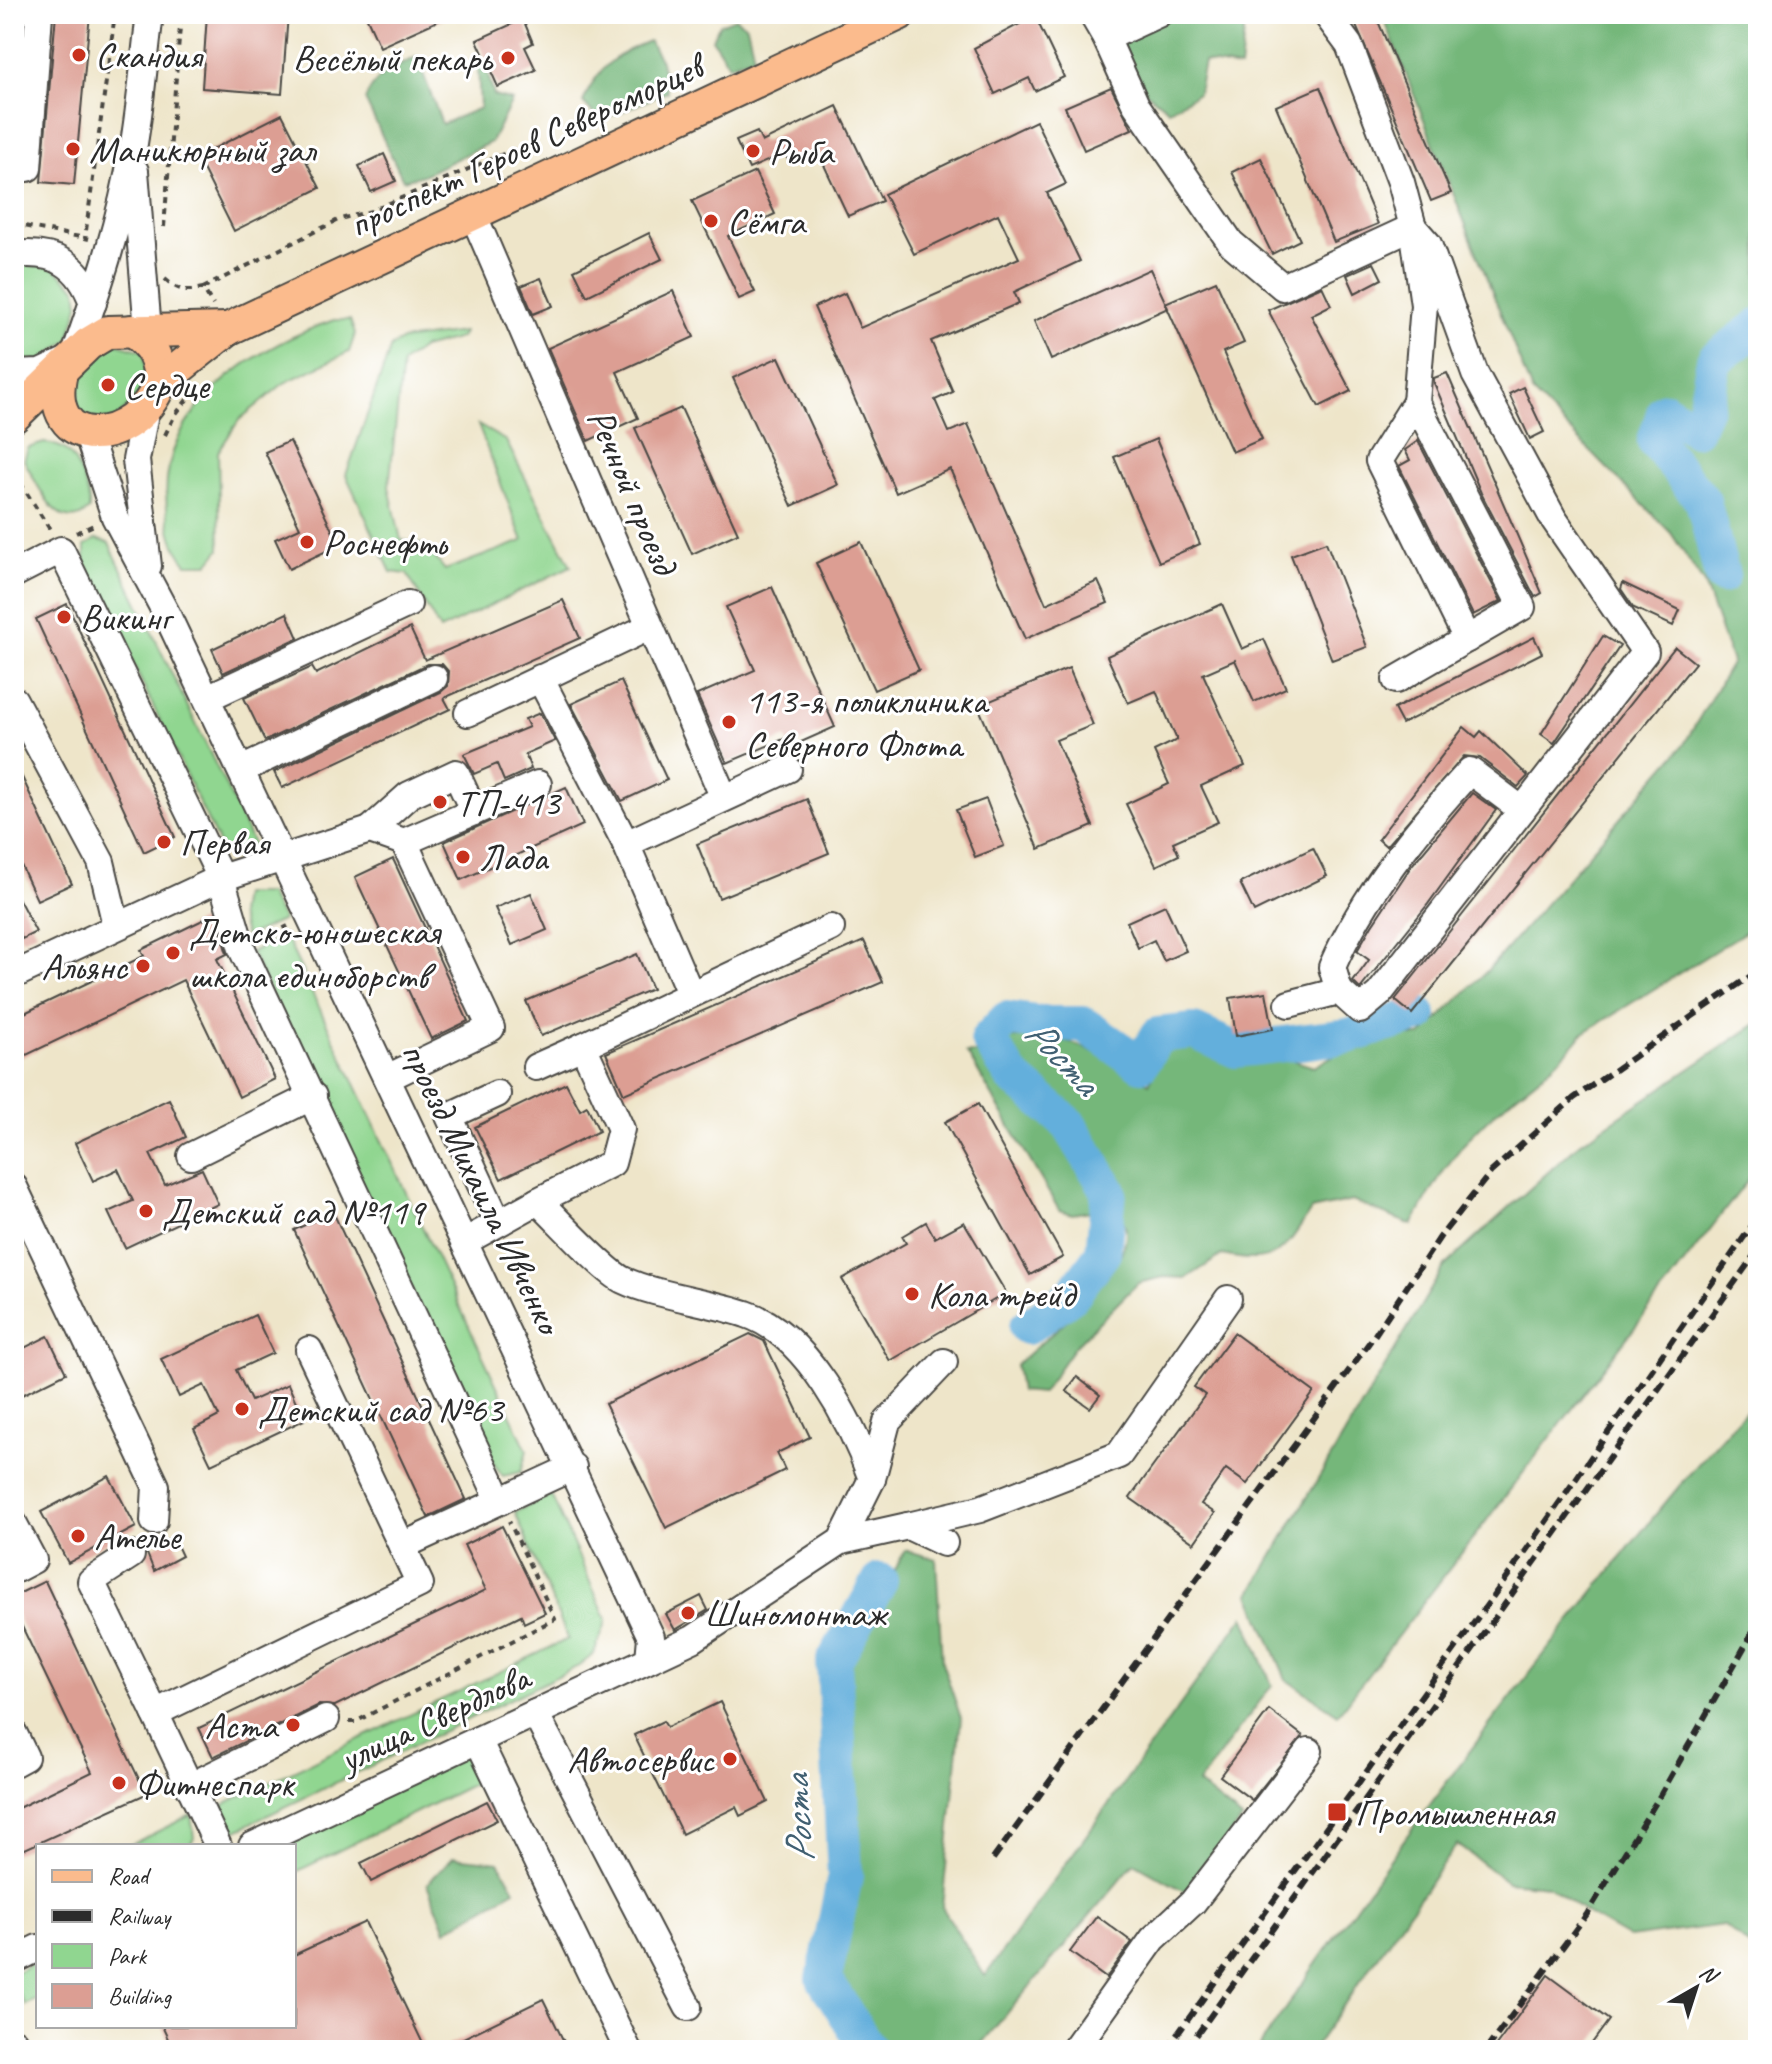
<svg xmlns="http://www.w3.org/2000/svg" width="1772" height="2064" viewBox="0 0 1772 2064" font-family="Caveat,sans-serif">
  <rect width="100%" height="100%" fill="#fff"/>
  <filter id="ink" filterUnits="userSpaceOnUse"><feTurbulence type="fractalNoise" baseFrequency=".0125" numOctaves="2"/><feDisplacementMap in="SourceGraphic" scale="16" xChannelSelector="R" yChannelSelector="G"/><feConvolveMatrix kernelMatrix="1 2 1 2 8 2 1 2 1" color-interpolation-filters="sRGB"/></filter>
  <filter id="wash" filterUnits="userSpaceOnUse"><feTurbulence type="fractalNoise" baseFrequency=".006" numOctaves="4" result="noise"/><feDisplacementMap in="SourceGraphic" scale="32" xChannelSelector="R" yChannelSelector="G"/><feGaussianBlur stdDeviation="1.8" result="paint"/><feColorMatrix in="noise" values="0 0 0 0 0 0 0 0 0 0 0 0 0 0 0 0 0 1.4 0 .05"/><feComposite in="paint" operator="in"/></filter>
  <g filter="url(#wash)">
    <rect width="100%" height="100%" fill="#eee5c9"/>
    <g fill="#90d690" stroke="#5e805e" stroke-width="2">
      <polygon points="21,265 52,266 77,289 79,305 69,340 42,360 14,361 14,268"/>
      <path d="M334 320H350L355 334 349 352 284 383 239 420 218 452 220 549 208 564H187C173 548 169 530 167 508 157 409 252 349 334 320Z"/>
      <polygon points="463,332 460,338 423,348 402,363 389,487 401,540 425,545 445,570 523,541 478,425 506,441 571,566 440,630 407,574 391,572 346,475 391,347 402,340"/>
      <polygon points="111,342 143,351 148,383 116,420 86,419 71,399 72,375"/>
      <path d="M44 443C50 444 58 445 64 449 78 459 91 493 89 510 58 538 37 483 24 460L28 448Z"/>
      <polygon points="96,539 109,543 237,809 253,844 240,859 224,855 85,563 85,546"/>
      <polygon points="242,894 268,894 283,920 246,937 239,915"/>
      <polygon points="285,935 527,1450 521,1472 503,1476 494,1464 251,952"/>
      <polygon points="551,1495 607,1620 594,1654 579,1666 237,1830 224,1828 217,1812 226,1803 568,1639 515,1512"/>
      <polygon points="467,1751 481,1780 294,1873 294,1846 273,1846"/>
      <polygon points="191,1815 194,1838 189,1846 128,1846"/>
      <polygon points="38,1961 38,1999 25,2005 14,1984 14,1973"/>
    </g>
    <g fill="#74b77a" stroke="#507152" stroke-width="2">
      <polygon points="1110,14 1246,14 1240,68 1204,62 1198,93 1169,110 1138,86"/>
      <path d="M1382 14H1758V924L1582 1034C1554 1071 1514 1093 1482 1125 1451 1154 1432 1189 1412 1225L1352 1201 1311 1210C1284 1253 1275 1267 1222 1255L1187 1278 1164 1277 1138 1283 1074 1347 1042 1393 1020 1391 1016 1365C1042 1340 1169 1245 1111 1208L1072 1214 1059 1210 967 1053 1017 1055 1004 1039C1075 1033 1090 1050 1149 1083L1165 1048 1199 1047 1225 1060 1267 1052 1314 1067 1366 1036H1421L1488 970 1683 746 1732 662 1704 584 1671 533 1532 392Z"/>
      <polygon points="735,18 747,26 754,56 729,65 712,39 720,24"/>
      <path d="M649 41 661 61 667 92 600 121 583 102C598 67 614 55 649 41Z"/>
      <path d="M417 57 442 124 480 108 478 66 486 67 494 96 512 101 491 142 423 175 403 180 365 100C374 75 394 68 417 57Z"/>
      <polygon points="1758,1023 1758,1167 1338,1714 1286,1679 1250,1594 1444,1267 1580,1143"/>
      <path d="M1758 1398V1953L1723 1925 1629 1938 1587 1914 1548 1886 1507 1882 1457 1844 1312 2050H1257C1355 1904 1458 1763 1567 1625 1629 1547 1689 1470 1758 1398Z"/>
      <polygon points="905,1550 936,1559 942,1662 961,1718 942,1907 985,1976 1244,1616 1272,1685 1198,1784 1242,1819 1186,1892 1134,1863 976,2050 883,2050 836,1978 852,1872 834,1694"/>
      <polygon points="453,1857 499,1862 515,1890 446,1930 427,1884"/>
    </g>
    <g fill="none" stroke-linecap="round" stroke-linejoin="round">
      <g stroke="#63afdc" stroke-width="36">
        <polyline points="1722,576 1703,501 1655,441 1665,410 1695,429 1706,404 1714,360 1758,327"/>
        <polyline points="1027,1327 1072,1295 1103,1253 1109,1191 1068,1123 1012,1076 988,1039 1007,1019 1043,1024 1083,1024 1141,1064 1158,1035 1194,1031 1236,1050 1348,1036 1419,1015"/>
        <polyline points="869,2050 824,1979 845,1876 834,1661 880,1581"/>
      </g>
    </g>
    <g id="blocks">
      <g fill="#dc9e93">
        <polygon points="56,14 90,14 74,185 41,182"/>
        <polygon points="207,14 288,14 282,94 202,88"/>
        <polygon points="365,14 453,14 380,47"/>
        <polygon points="1351,14 1375,14 1451,193 1431,201"/>
        <polygon points="1035,16 1064,77 1035,91 1029,78 995,94 974,48"/>
        <polygon points="523,19 533,43 525,47 536,70 498,87 477,40"/>
        <polygon points="1111,87 1132,129 1084,150 1065,107"/>
        <polygon points="1320,87 1378,224 1334,242 1276,106"/>
        <polygon points="837,106 882,201 848,216 817,150 789,163 785,153 749,169 736,141 757,132 762,142"/>
        <polygon points="282,114 320,188 234,231 197,157"/>
        <polygon points="1036,121 1066,184 1047,193 1080,261 1014,292 1019,303 931,341 953,392 935,400 949,432 968,424 1046,604 1098,581 1108,603 1025,639 950,469 896,493 814,307 845,293 860,328 1019,258 998,214 914,254 884,194"/>
        <polygon points="384,154 396,181 371,192 359,166"/>
        <polygon points="1261,158 1300,240 1272,254 1232,172"/>
        <polygon points="755,172 775,214 728,236 755,292 739,299 692,201"/>
        <polygon points="649,233 662,259 587,296 574,270"/>
        <polygon points="1374,263 1382,279 1355,293 1347,275"/>
        <polygon points="1150,269 1168,308 1051,360 1034,321"/>
        <polygon points="541,278 553,306 533,314 521,286"/>
        <polygon points="1216,281 1244,343 1223,352 1262,439 1232,452 1165,303"/>
        <polygon points="1322,286 1331,305 1311,315 1351,391 1319,407 1268,310"/>
        <polygon points="673,291 694,337 617,372 638,418 588,441 548,348"/>
        <polygon points="779,357 838,485 792,506 733,378"/>
        <polygon points="1447,373 1542,593 1535,597 1481,493 1434,383 1434,378"/>
        <polygon points="1523,387 1544,432 1530,439 1509,394"/>
        <polygon points="681,408 738,533 692,554 635,428"/>
        <polygon points="1156,439 1200,544 1159,562 1114,457"/>
        <polygon points="290,441 339,545 289,569 275,539 300,528 265,452"/>
        <polygon points="1418,441 1501,601 1473,615 1399,466 1410,460 1405,450"/>
        <polygon points="861,542 919,670 874,690 816,563"/>
        <polygon points="1326,542 1367,647 1332,660 1291,555"/>
        <polygon points="1623,583 1680,610 1673,626 1634,608 1621,589"/>
        <polygon points="772,587 835,727 790,747 786,738 727,763 697,695 755,670 726,607"/>
        <polygon points="563,600 580,638 444,698 450,709 282,788 274,772 441,692 448,686 449,672 442,664 427,664 265,741 244,698 312,667 316,674 410,628 425,660"/>
        <polygon points="67,604 175,837 144,852 36,619"/>
        <polygon points="1222,604 1242,649 1264,639 1286,688 1254,702 1235,660 1203,674 1245,766 1201,786 1218,822 1173,842 1179,855 1156,866 1126,804 1169,784 1154,751 1177,740 1156,691 1128,703 1107,656"/>
        <polygon points="287,613 298,638 223,673 212,649"/>
        <polygon points="1603,636 1620,646 1554,743 1541,734"/>
        <polygon points="1534,637 1542,653 1402,724 1394,709"/>
        <polygon points="1675,647 1695,663 1412,1014 1395,1000"/>
        <polygon points="1069,668 1093,725 1056,740 1093,826 1039,849 978,706"/>
        <polygon points="621,681 667,780 622,801 571,704"/>
        <polygon points="540,713 555,741 525,754 531,769 504,781 497,764 474,774 464,754 529,727 525,719"/>
        <polygon points="1464,727 1476,737 1481,731 1528,776 1518,787 1480,758 1464,756 1386,846 1378,839"/>
        <polygon points="14,760 72,884 37,900 14,850"/>
        <polygon points="566,787 583,825 461,880 444,842"/>
        <polygon points="1472,793 1496,810 1428,904 1360,989 1353,982 1369,960 1357,951 1372,925 1412,865"/>
        <polygon points="807,799 829,853 719,898 697,844"/>
        <polygon points="986,799 1004,846 975,857 956,810"/>
        <polygon points="1313,848 1327,876 1254,912 1240,883"/>
        <polygon points="393,859 468,1021 431,1039 355,877"/>
        <polygon points="14,890 36,932 22,939 14,924"/>
        <polygon points="531,893 547,930 512,945 495,908"/>
        <polygon points="1165,905 1186,951 1164,961 1154,940 1138,948 1127,922"/>
        <polygon points="215,914 227,954 217,959 275,1079 239,1097 183,980 14,1061 14,1018 144,956 141,950"/>
        <polygon points="864,941 883,982 624,1094 606,1053"/>
        <polygon points="637,954 652,989 541,1036 526,1001"/>
        <polygon points="1266,992 1273,1029 1236,1036 1230,998"/>
        <polygon points="566,1083 580,1110 587,1106 599,1131 501,1179 475,1127"/>
        <polygon points="169,1099 186,1137 150,1154 165,1185 202,1169 218,1204 125,1248 108,1212 133,1201 118,1169 93,1181 75,1143"/>
        <polygon points="978,1104 1063,1257 1030,1275 945,1122"/>
        <polygon points="333,1212 466,1499 428,1517 294,1230"/>
        <polygon points="926,1222 935,1238 964,1222 1006,1293 890,1361 842,1279 906,1243 902,1236"/>
        <polygon points="255,1315 273,1353 236,1370 251,1401 288,1384 304,1420 211,1464 194,1429 219,1416 204,1385 179,1397 161,1359"/>
        <polygon points="1234,1333 1314,1392 1247,1484 1226,1469 1201,1504 1215,1513 1194,1543 1130,1498 1205,1395 1194,1387"/>
        <polygon points="750,1334 764,1341 810,1437 777,1453 785,1470 666,1528 605,1404"/>
        <polygon points="48,1336 66,1373 14,1399 14,1353"/>
        <polygon points="1077,1377 1100,1395 1090,1408 1066,1391"/>
        <polygon points="109,1476 136,1527 68,1563 41,1512"/>
        <polygon points="502,1526 545,1613 524,1623 521,1615 335,1706 319,1705 213,1757 199,1728 486,1590 464,1545"/>
        <polygon points="173,1537 182,1556 154,1571 146,1551"/>
        <polygon points="45,1581 146,1794 14,1854 14,1810 92,1772 14,1610 14,1596"/>
        <polygon points="701,1596 708,1610 675,1630 666,1614"/>
        <polygon points="720,1702 768,1802 740,1816 736,1807 682,1834 634,1735 663,1721 667,1727"/>
        <polygon points="1269,1710 1303,1736 1252,1800 1220,1776"/>
        <polygon points="487,1801 497,1820 371,1882 361,1863"/>
        <polygon points="1097,1916 1132,1942 1106,1978 1070,1952"/>
        <polygon points="365,1922 426,2050 173,2050 162,2026 294,2026 294,1955"/>
        <polygon points="1548,1975 1609,2020 1587,2050 1493,2050"/>
        <polygon points="543,1999 568,2050 439,2050"/>
      </g>
    </g>
  </g>
  <g filter="url(#ink)">
    <use href="#blocks" fill-opacity="0" stroke="#484743" stroke-width="2"/>
    <g fill="none" stroke-linecap="round" stroke-linejoin="round">
      <defs>
        <g id="minor">
          <polyline points="1092,14 1106,38 1158,14"/>
          <polyline points="1326,14 1349,45 1401,182 1413,227 1424,305 1416,402 1522,607 1396,680"/>
          <polyline points="1106,38 1136,105 1231,243 1283,287 1413,227"/>
          <polyline points="14,55 37,42 39,14"/>
          <polyline points="28,168 37,42"/>
          <polyline points="135,171 149,343"/>
          <polyline points="473,214 724,798"/>
          <path d="M14 255C55 250 79 264 93 303"/>
          <path d="M14 374 40 373 74 357C98 289 121 220 133 149 141 104 144 59 150 14"/>
          <polyline points="1416,402 1379,461 1467,639"/>
          <polyline points="146,408 136,460 148,566"/>
          <polyline points="88,435 115,517 166,613 651,1637 649,1659"/>
          <polyline points="14,574 61,550 221,878 14,975"/>
          <polyline points="540,678 626,844"/>
          <polyline points="207,698 408,604"/>
          <polyline points="14,700 101,862 116,925"/>
          <polyline points="468,713 649,627"/>
          <polyline points="241,770 434,678"/>
          <polyline points="370,830 409,795 456,773 474,812"/>
          <path d="M1339 991 1332 967C1364 894 1417 829 1470 771L1522 810"/>
          <polyline points="690,993 626,844 788,769"/>
          <polyline points="1289,1004 1339,991 1360,1010 1379,994 1645,652 1553,518 1475,374 1428,244 1413,227"/>
          <polyline points="536,1067 583,1046"/>
          <polyline points="387,1078 491,1028 404,842"/>
          <polyline points="497,1094 449,1116 498,1222"/>
          <polyline points="191,1156 313,1096"/>
          <polyline points="14,1187 156,1486 154,1521"/>
          <polyline points="538,1201 612,1163 621,1129 583,1046 831,928"/>
          <path d="M466 1241 538 1201C556 1218 604 1271 623 1280 654 1295 711 1302 746 1314 806 1333 852 1423 872 1479"/>
          <polyline points="309,1350 402,1546"/>
          <polyline points="500,1501 573,1467"/>
          <polyline points="14,1524 33,1560 14,1570"/>
          <polyline points="908,1526 980,1509 1119,1455 1228,1299"/>
          <polyline points="841,1541 908,1526 944,1543"/>
          <polyline points="131,1555 91,1581 155,1713"/>
          <polyline points="535,1713 688,2007"/>
          <polyline points="14,1734 25,1757 14,1763"/>
          <polyline points="478,1740 628,2050"/>
          <polyline points="189,1787 326,1719"/>
          <polyline points="218,1846 155,1713 420,1584 402,1546 500,1501 242,949 221,878 370,830 404,842 538,784"/>
          <polyline points="252,1846 693,1639 841,1541 872,1479 887,1422 944,1362"/>
          <polyline points="14,1960 38,1948"/>
          <polyline points="14,2042 18,2050"/>
          <polyline points="1074,2050 1153,1939 1193,1902 1309,1751"/>
        </g>
        <g id="major">
          <path d="M61 372C42 455 135 448 160 383 159 358 153 346 132 331"/>
          <polyline points="160,383 228,329 899,14"/>
          <polyline points="14,416 88,344 108,332 228,329"/>
        </g>
      </defs>
      <use href="#minor" stroke="#484743" stroke-width="30"/>
      <use href="#major" stroke="#484743" stroke-width="36"/>
      <g stroke="#484743" stroke-width="4" stroke-dasharray="6 6" stroke-linecap="butt">
        <polyline points="14,224 85,238"/>
        <polyline points="164,227 181,14"/>
        <polyline points="89,239 85,238 115,14"/>
        <path d="M165 279C179 291 185 292 203 288L213 305"/>
        <polyline points="203,288 340,219 371,211 531,142"/>
        <polyline points="165,435 175,415 193,392"/>
        <polyline points="14,473 51,531"/>
        <polyline points="76,533 94,525"/>
        <polyline points="262,939 288,926"/>
        <polyline points="349,1722 355,1722 555,1619 509,1521"/>
      </g>
      <use href="#minor" stroke="#fff" stroke-width="26"/>
      <use href="#major" stroke="#fbbb8d" stroke-width="32"/>
      <g stroke="#2b2b2b" stroke-width="6" stroke-dasharray="12 6" stroke-linecap="butt">
        <polyline points="993,1859 1374,1336 1440,1237 1491,1172 1574,1098 1758,971"/>
        <polyline points="1166,2050 1525,1552 1758,1217"/>
        <polyline points="1186,2050 1758,1250"/>
        <polyline points="1486,2050 1587,1914 1661,1794 1758,1623"/>
      </g>
    </g>
  </g>
  <g fill="#c8321e" stroke="#fff" stroke-width="3">
    <circle cx="79" cy="55" r="8"/>
    <circle cx="508" cy="58" r="8"/>
    <circle cx="73" cy="149" r="8"/>
    <circle cx="753" cy="151" r="8"/>
    <circle cx="711" cy="221" r="8"/>
    <circle cx="108" cy="385" r="8"/>
    <circle cx="307" cy="542" r="8"/>
    <circle cx="64" cy="617" r="8"/>
    <circle cx="729" cy="722" r="8"/>
    <circle cx="440" cy="802" r="8"/>
    <circle cx="164" cy="842" r="8"/>
    <circle cx="463" cy="857" r="8"/>
    <circle cx="173" cy="953" r="8"/>
    <circle cx="143" cy="966" r="8"/>
    <circle cx="146" cy="1211" r="8"/>
    <circle cx="912" cy="1294" r="8"/>
    <circle cx="242" cy="1409" r="8"/>
    <circle cx="78" cy="1536" r="8"/>
    <circle cx="688" cy="1613" r="8"/>
    <circle cx="293" cy="1725" r="8"/>
    <circle cx="730" cy="1759" r="8"/>
    <circle cx="119" cy="1783" r="8"/>
    <rect x="1327" y="1802" width="20" height="20" rx="4"/>
  </g>
  <g text-anchor="middle" stroke-width="6" stroke-linejoin="round" paint-order="stroke">
    <g font-size="38" fill="#2b2b2b" stroke="#fff" text-anchor="start">
      <text x="95" y="68">Скандия</text>
      <text x="492" y="71" text-anchor="end">Весёлый пекарь</text>
      <text x="89" y="162">Маникюрный зал</text>
      <text x="769" y="164">Рыба</text>
      <text x="727" y="234">Сёмга</text>
      <text x="124" y="398">Сердце</text>
      <text x="323" y="555">Роснефть</text>
      <text x="80" y="630">Викинг</text>
      <text x="745" y="713">113-я поликлиника<tspan x="745" dy="44">Северного Флота</tspan></text>
      <text x="456" y="815">ТП-413</text>
      <text x="180" y="855">Первая</text>
      <text x="479" y="870">Лада</text>
      <text x="189" y="944">Детско-юношеская<tspan x="189" dy="44">школа единоборств</tspan></text>
      <text x="127" y="979" text-anchor="end">Альянс</text>
      <text x="162" y="1224">Детский сад №119</text>
      <text x="928" y="1307">Кола трейд</text>
      <text x="258" y="1422">Детский сад №63</text>
      <text x="94" y="1549">Ателье</text>
      <text x="704" y="1626">Шиномонтаж</text>
      <text x="277" y="1738" text-anchor="end">Аста</text>
      <text x="714" y="1772" text-anchor="end">Автосервис</text>
      <text x="135" y="1796">Фитнеспарк</text>
      <text x="1355" y="1825">Промышленная</text>
    </g>
    <g font-size="38" fill="#2b2b2b" stroke="#fff">
      <text transform="translate(525 145) rotate(-25)" y="13">проспект Героев Североморцев</text>
      <text transform="translate(633 491) rotate(67)" y="13">Речной проезд</text>
      <text transform="translate(482 1187) rotate(64)" y="13">проезд Михаила Ивченко</text>
      <text transform="translate(434 1718) rotate(-25)" y="13">улица Свердлова</text>
    </g>
    <g font-size="40" font-style="italic" fill="#416072" stroke="#fff">
      <text transform="translate(1063 1056) rotate(47)" y="14">Роста</text>
      <text transform="translate(797 1819) rotate(-93)" y="14">Роста</text>
    </g>
  </g>
  <rect width="1772" height="2064" fill="none" stroke="#fff" stroke-width="48"/>
  <rect x="36" y="1844" width="260" height="184" fill="#ffffff" stroke="#aaaaaa" stroke-width="2"/>
  <rect x="52" y="1870" width="40" height="12" fill="#fbbb8d" stroke="#aaaaaa" stroke-width="2"/>
  <text x="108" y="1884" font-size="24" fill="#2b2b2b">Road</text>
  <rect x="52" y="1910" width="40" height="12" fill="#2b2b2b" stroke="#aaaaaa" stroke-width="2"/>
  <text x="108" y="1924" font-size="24" fill="#2b2b2b">Railway</text>
  <rect x="52" y="1944" width="40" height="24" fill="#90d690" stroke="#aaaaaa" stroke-width="2"/>
  <text x="108" y="1964" font-size="24" fill="#2b2b2b">Park</text>
  <rect x="52" y="1984" width="40" height="24" fill="#dc9e93" stroke="#aaaaaa" stroke-width="2"/>
  <text x="108" y="2004" font-size="24" fill="#2b2b2b">Building</text>
  <g transform="translate(1696 1988) rotate(39)" stroke="#ffffff" stroke-width="6" paint-order="stroke">
  <path d="M0-6L14 30L0 20L-14 30Z" fill="#2b2b2b"/>
  <text y="-12" font-size="22" font-weight="bold" text-anchor="middle" fill="#2b2b2b">N</text>
  </g>
</svg>
